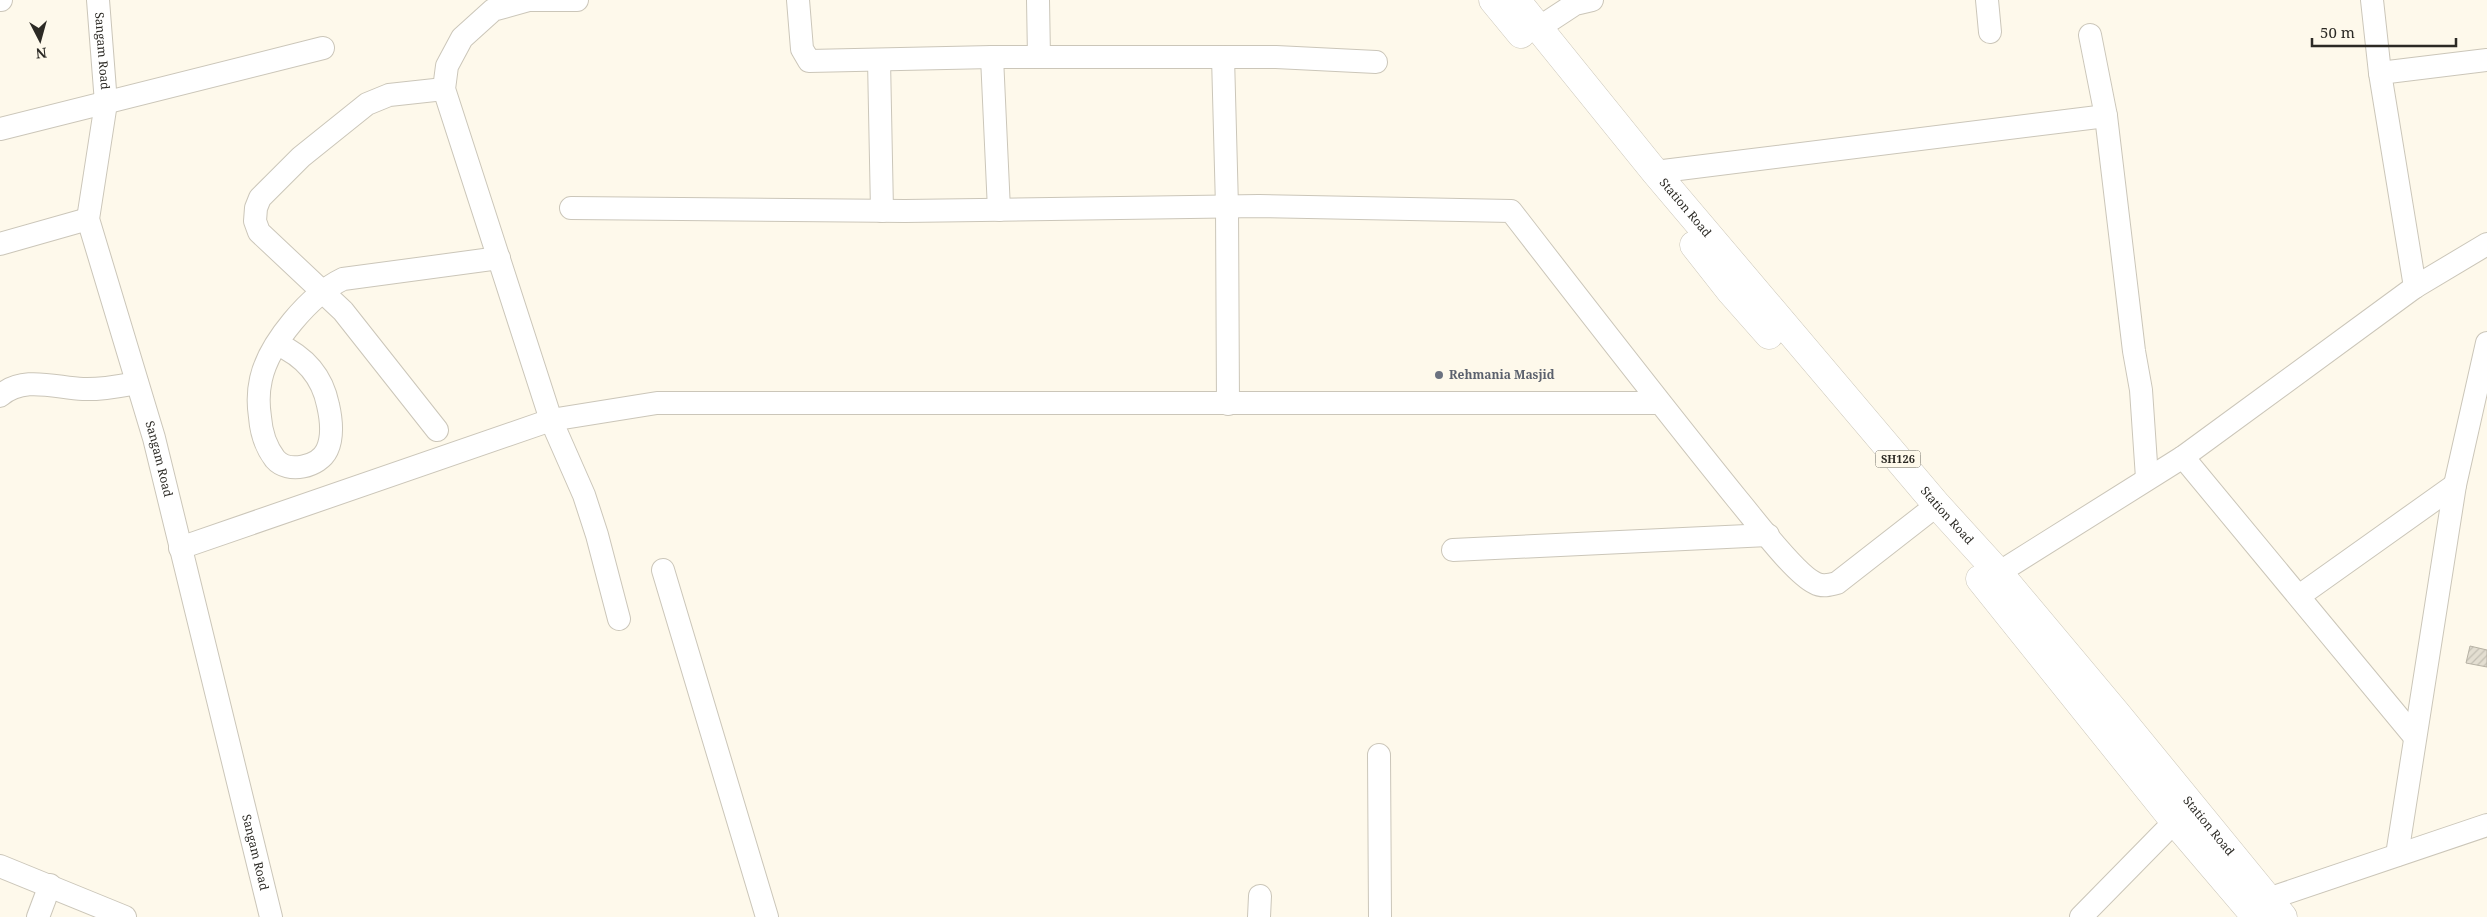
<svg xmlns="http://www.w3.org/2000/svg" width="2487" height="917" viewBox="0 0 2487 917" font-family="'Noto Serif',serif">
  <defs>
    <pattern id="building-hatch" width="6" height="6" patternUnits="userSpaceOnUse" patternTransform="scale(1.25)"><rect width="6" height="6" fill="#e3ded1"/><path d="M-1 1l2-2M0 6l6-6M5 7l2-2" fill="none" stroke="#c3bfb3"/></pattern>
  </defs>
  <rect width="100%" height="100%" fill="#fef9eb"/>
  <polygon fill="url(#building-hatch)" stroke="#b6b1a4" points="2470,646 2487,650 2487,667 2466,663"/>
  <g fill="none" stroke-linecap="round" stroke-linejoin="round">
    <defs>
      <g id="minor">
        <polyline points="0,0 1,0"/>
        <path id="s1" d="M98 0 106 103 88 219 154 438 271 917"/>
        <polyline points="529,0 493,10 462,38 447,66 444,89 551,420 584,495 597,535 619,619"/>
        <polyline points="529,0 577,0"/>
        <polyline points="798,0 802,49 809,61 992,57 1276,57 1376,62"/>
        <polyline points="1038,0 1039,57"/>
        <polyline points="1987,0 1990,32"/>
        <polyline points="2372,0 2380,73 2415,287"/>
        <polyline points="1540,27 1575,4 1592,0"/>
        <polyline points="2090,35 2106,116 2134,351 2141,390 2147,478"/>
        <polyline points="992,57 999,210"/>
        <polyline points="1223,57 1227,207 1228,404"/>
        <polyline points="879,60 882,211"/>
        <polyline points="2380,73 2487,60"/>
        <polyline points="0,129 323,48"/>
        <polyline points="1655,172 2106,116"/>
        <path d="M571 208 905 211 1259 206 1511 211C1586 308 1661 405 1738 500 1754 519 1795 574 1815 583 1822 587 1830 585 1837 583L1937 505"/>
        <polyline points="0,244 88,219"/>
        <path d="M277 344C304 356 322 375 328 405 331 418 333 437 327 450 319 467 288 474 275 459 266 447 261 431 260 417 258 404 258 392 261 379 269 343 310 295 343 279L499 258"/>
        <path d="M0 396C23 375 56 388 83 389 101 390 120 386 137 383"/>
        <polyline points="437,430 343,311 259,232 255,221 256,208 260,198 301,157 367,104 389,95 444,89"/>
        <polyline points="2183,457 2414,736"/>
        <polyline points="180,548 551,420 657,403 1659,403"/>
        <polyline points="1453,550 1768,535"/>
        <polyline points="663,570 767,917"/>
        <polyline points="1984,582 2183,457 2415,287 2487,244"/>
        <polyline points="2299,596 2455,485"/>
        <polyline points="1379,755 1380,917"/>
        <polyline points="2397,855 2455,485 2487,343"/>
        <polyline points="0,866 125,917"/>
        <polyline points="2268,899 2487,825"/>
        <polyline points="38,917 50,885"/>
        <polyline points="1259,917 1260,896"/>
        <polyline points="2081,917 2186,810"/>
      </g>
      <g id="major">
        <polyline points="1493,0 1521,34"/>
        <path id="s2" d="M1516 0 1655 172 1937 505 1998 572 2117 714 2283 917"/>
        <polyline points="1694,245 1731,292 1769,335"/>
        <polyline points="1980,579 2175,822 2256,917"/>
      </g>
    </defs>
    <use href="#minor" stroke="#cbc6b9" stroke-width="24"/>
    <use href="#major" stroke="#cbc6b9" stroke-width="29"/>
    <use href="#minor" stroke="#fff" stroke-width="22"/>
    <use href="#major" stroke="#fff" stroke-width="28"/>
  </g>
  <circle fill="#6b7280" stroke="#fef9eb" stroke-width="2" cx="1439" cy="375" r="5"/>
  <g text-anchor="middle" stroke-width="5" stroke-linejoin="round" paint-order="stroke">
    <rect fill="#fef9eb" stroke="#6b6860" stroke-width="1" x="1875.5" y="450.5" width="45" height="17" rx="4"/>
    <g font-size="11" font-weight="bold" fill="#2c2a25">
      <text x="1898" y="463">SH126</text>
    </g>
    <g font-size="12" fill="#2c2a25" stroke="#fef9eb">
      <text dy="4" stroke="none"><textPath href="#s1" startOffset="51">Sangam Road</textPath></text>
      <text dy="4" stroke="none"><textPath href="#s2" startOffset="268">Station Road</textPath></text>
      <text dy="4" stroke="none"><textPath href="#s1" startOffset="471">Sangam Road</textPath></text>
      <text dy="4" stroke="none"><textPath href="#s2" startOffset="672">Station Road</textPath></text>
      <text dy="4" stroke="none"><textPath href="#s2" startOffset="1078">Station Road</textPath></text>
      <text dy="4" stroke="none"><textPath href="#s1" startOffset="876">Sangam Road</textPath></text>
    </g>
    <g font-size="12" font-weight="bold" fill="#5b616d" stroke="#fef9eb" text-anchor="start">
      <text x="1449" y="379">Rehmania Masjid</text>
    </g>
  </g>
  <g transform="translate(40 40) rotate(174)" stroke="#fef9eb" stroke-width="4" paint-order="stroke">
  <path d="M0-4L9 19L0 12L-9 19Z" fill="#2c2a25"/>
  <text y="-8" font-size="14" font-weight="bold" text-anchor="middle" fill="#2c2a25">N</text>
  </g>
  <path d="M2312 38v8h144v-8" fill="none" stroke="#2c2a25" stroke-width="2.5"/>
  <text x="2320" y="38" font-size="15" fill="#2c2a25" stroke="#fef9eb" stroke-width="4" paint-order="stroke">50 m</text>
</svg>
